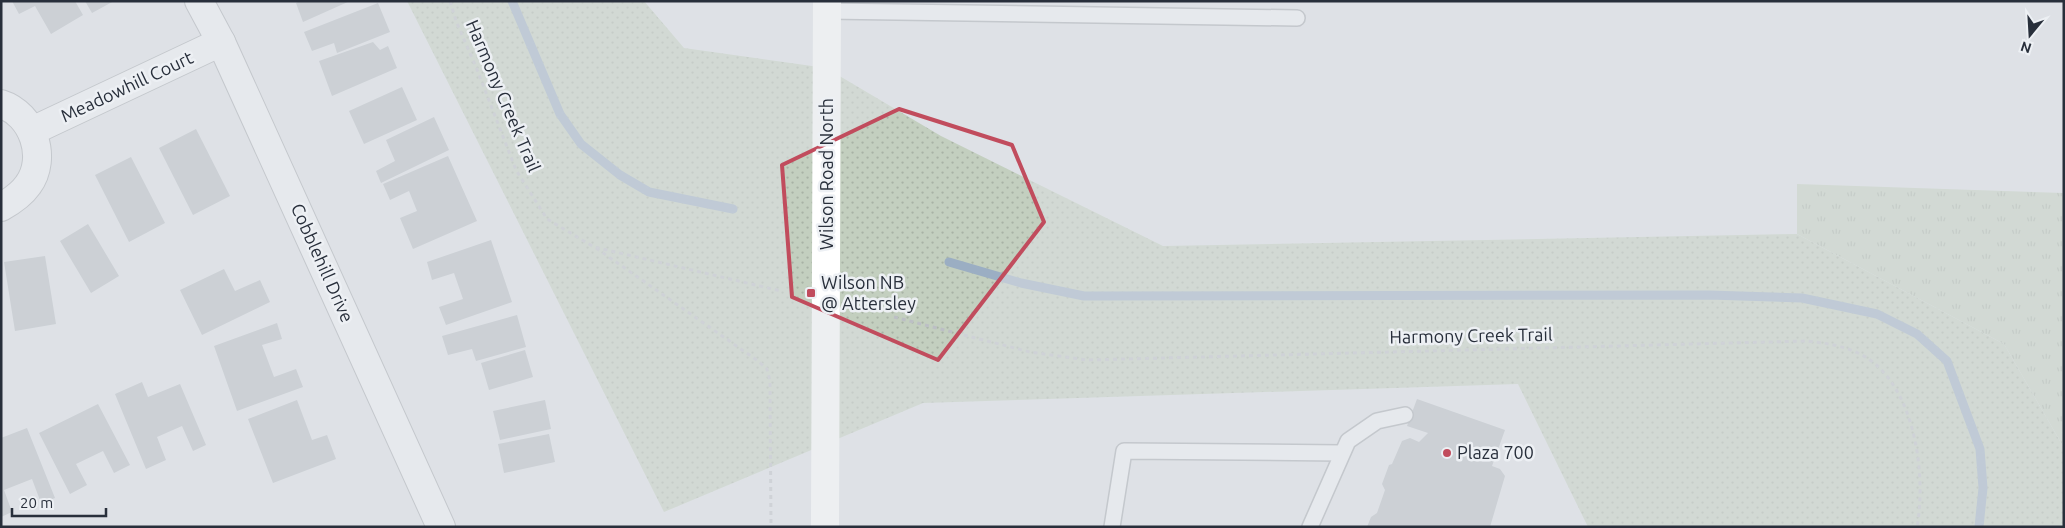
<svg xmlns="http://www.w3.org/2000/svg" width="2065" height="528" viewBox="0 0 2065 528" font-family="Ubuntu,sans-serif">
  <defs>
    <pattern id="grass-tufts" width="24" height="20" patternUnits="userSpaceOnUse" patternTransform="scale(1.25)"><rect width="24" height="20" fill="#c3cfbf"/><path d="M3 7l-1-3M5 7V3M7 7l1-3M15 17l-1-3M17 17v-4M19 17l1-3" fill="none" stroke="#a8b2a5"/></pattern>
    <pattern id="park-dots" width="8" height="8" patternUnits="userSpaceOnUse" patternTransform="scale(1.25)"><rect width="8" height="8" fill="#c3cfbf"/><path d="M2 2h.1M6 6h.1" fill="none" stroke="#a8b2a5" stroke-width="1.8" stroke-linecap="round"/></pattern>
  </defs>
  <rect width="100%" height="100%" fill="#dee1e6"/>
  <polygon fill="url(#grass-tufts)" points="1797,184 2064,193 2064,448 2004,344 1797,234"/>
  <polygon fill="url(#park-dots)" points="407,1 644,1 684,48 826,68 941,136 1163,246 1797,234 2004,344 2064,448 2064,527 1588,527 1518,384 923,403 664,512"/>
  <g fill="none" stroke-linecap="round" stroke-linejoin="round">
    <g stroke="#9baec3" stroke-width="9">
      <polyline points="512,1 560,114 581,144 620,175 649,192 733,209"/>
      <polyline points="949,262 1021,283 1084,296 1709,295 1802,298 1877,314 1917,334 1947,361 1980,449 1983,488 1979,527"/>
    </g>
  </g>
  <g fill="#b5bac2">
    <polygon points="12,1 75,1 83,15 51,34 35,6 19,14"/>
    <polygon points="85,1 114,1 92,13"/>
    <polygon points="300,1 350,1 303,22 296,3"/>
    <polygon points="378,3 390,32 337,53 334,43 312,51 304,32"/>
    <polygon points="373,42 380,50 388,46 397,68 332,96 319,61"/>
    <polygon points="402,87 417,120 364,144 349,111"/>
    <polygon points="434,117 449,150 381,183 376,171 395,161 386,140"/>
    <polygon points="196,129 230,196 193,215 159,148"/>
    <polygon points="448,156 477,221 413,249 400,218 417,211 409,191 390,200 383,184"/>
    <polygon points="131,157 165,223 129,242 95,175"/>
    <polygon points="88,224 119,276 91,293 60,241"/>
    <polygon points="491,240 512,302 446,325 439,307 463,299 454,273 432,280 427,262"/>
    <polygon points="45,256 56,324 15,331 4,262"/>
    <polygon points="224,269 235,291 260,280 270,302 202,335 180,290"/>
    <polygon points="517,315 526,347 476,361 472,349 448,355 442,336"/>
    <polygon points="277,323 282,339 262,345 274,377 296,369 303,387 237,411 214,346"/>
    <polygon points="525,350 533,377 489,390 481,363"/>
    <polygon points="142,382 148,397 180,384 206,445 193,451 182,426 157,437 166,460 146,469 115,394"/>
    <polygon points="1417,399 1505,430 1492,466 1500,469 1505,476 1490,527 1367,527 1371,517 1377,513 1385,490 1382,484 1389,465 1392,464 1402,441 1410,438 1419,442 1428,433 1407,426"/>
    <polygon points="297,400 312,440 327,435 336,459 273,483 248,419"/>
    <polygon points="545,400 551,429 500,440 493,411"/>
    <polygon points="98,404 130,465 114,473 103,451 76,464 87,485 70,494 39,433"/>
    <polygon points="27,428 55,498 41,503 32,479 4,490 12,512 1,517 1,438"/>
    <polygon points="549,434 555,462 504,473 498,444"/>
  </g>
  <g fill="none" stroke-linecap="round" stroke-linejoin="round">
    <defs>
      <g id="service">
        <polyline points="827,11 1297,18"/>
        <polyline points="1112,527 1124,451 1342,453"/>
        <polyline points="1310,527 1348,441 1377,421 1405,415"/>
      </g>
      <g id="minor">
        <polyline points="199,1 221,42 441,527"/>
        <path d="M1 104C33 114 48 158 28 185 21 195 12 201 1 207"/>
        <polyline points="32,131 221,42"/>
      </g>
    </defs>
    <use href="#service" stroke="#a4a8af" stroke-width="18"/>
    <use href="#minor" stroke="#a4a8af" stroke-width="30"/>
    <g stroke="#bcbfc5" stroke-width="3" stroke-dasharray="4 4" stroke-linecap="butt">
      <polyline points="450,1 456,21 476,67 516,170 547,219 594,247 781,291"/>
      <polyline points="596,248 758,361 767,369 770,381 771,527"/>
      <path d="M894 317 1030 352 1087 360 1806 341C1824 343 1841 345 1858 353 1914 379 1927 472 1917 527"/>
    </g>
    <use href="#service" stroke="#f0f1f5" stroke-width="15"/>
    <use href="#minor" stroke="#f0f1f5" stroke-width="28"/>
    <polyline stroke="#fff" stroke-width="28" points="825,527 827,1"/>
  </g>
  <path d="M0 0H2065V528H0ZM899 109 1012 145 1044 222 938 360 792 297 782 165Z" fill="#dee1e6" fill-opacity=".55" fill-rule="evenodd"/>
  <path fill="none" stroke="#c14c5d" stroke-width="4" stroke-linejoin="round" d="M899 109 1012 145 1044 222 938 360 792 297 782 165Z"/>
  <g fill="#c14c5d" stroke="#edf0f4" stroke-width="2">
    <rect x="806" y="288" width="10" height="10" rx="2.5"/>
    <circle cx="1447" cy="453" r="5"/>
  </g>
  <g text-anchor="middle" stroke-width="5" stroke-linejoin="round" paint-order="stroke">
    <g font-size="18" fill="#282f3b" stroke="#edf0f4">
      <text transform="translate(127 87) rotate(-25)" y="6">Meadowhill Court</text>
      <text transform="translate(503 96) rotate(67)" y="6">Harmony Creek Trail</text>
      <text transform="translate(827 174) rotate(-90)" y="6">Wilson Road North</text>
      <text transform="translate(322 263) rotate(66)" y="6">Cobblehill Drive</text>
      <text transform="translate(1471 336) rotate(-1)" y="6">Harmony Creek Trail</text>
    </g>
    <g font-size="18" fill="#282f3b" stroke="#edf0f4" text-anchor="start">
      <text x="821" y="289">Wilson NB<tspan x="821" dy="21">@ Attersley</tspan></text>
      <text x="1457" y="459">Plaza 700</text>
    </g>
  </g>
  <rect width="2065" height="528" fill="none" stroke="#282f3b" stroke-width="5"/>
  <g transform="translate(2030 35) rotate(198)" stroke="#edf0f4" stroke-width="4" paint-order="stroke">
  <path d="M0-4L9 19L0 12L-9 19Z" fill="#282f3b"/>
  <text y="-8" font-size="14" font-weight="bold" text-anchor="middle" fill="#282f3b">N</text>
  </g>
  <path d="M12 508v8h94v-8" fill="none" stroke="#282f3b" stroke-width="2.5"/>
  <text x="20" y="508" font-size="15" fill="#282f3b" stroke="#edf0f4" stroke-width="4" paint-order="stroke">20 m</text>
</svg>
